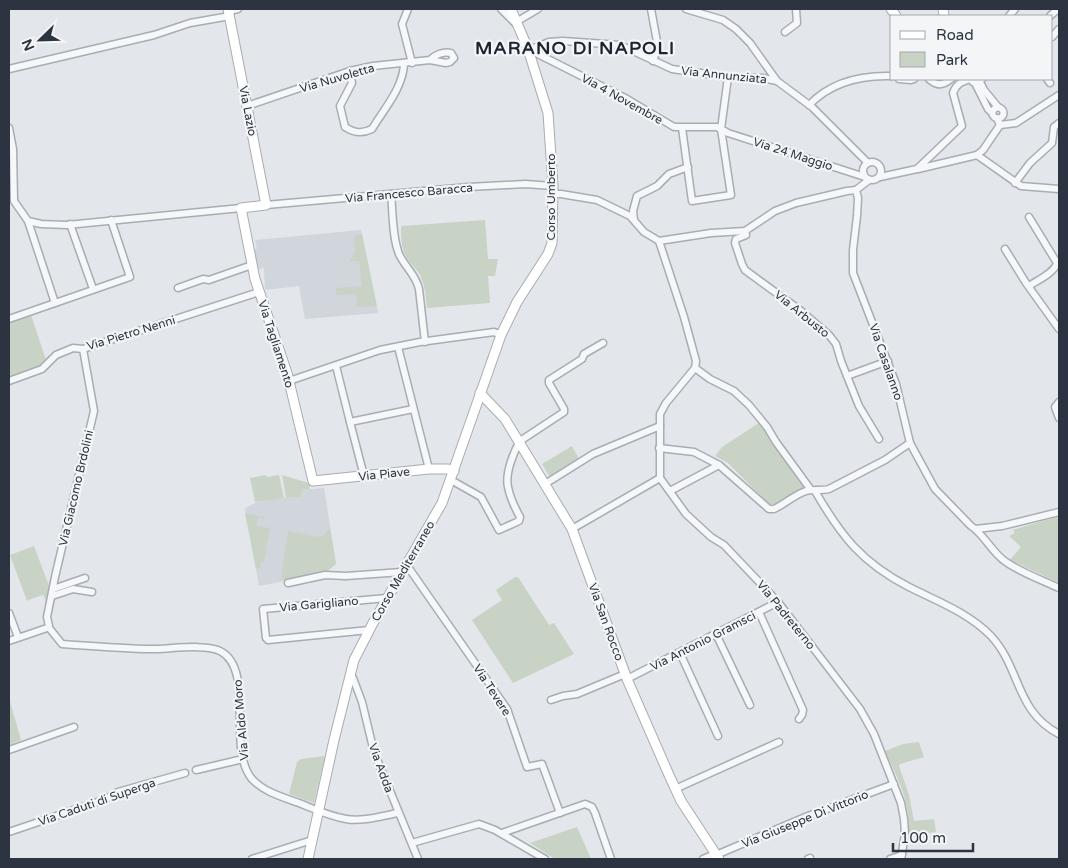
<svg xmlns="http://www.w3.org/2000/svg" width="1068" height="868" viewBox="0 0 1068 868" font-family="'Varela Round',sans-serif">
  <rect width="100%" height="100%" fill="#e3e6ea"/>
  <g fill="#d1d5dc">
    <polygon points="361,230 378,313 305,319 299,286 265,290 264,268 257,269 252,249 257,249 255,240"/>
    <polygon points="324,488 336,564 325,573 259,586 245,508 255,503 271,499 301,497 301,490"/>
  </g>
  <g fill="#c9d3c5">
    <path d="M485 220 488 259H498L495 276H488L490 303 427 308C426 297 425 283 419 273 416 269 412 265 409 261 401 251 401 238 401 226Z"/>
    <polygon points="362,234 377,306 357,307 356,294 336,295 336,288 362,286 359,261 349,261 355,253 354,236"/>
    <polygon points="31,315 46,360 41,366 9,378 9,323"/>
    <polygon points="762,421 806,486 777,504 769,504 728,463 715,456 722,447"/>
    <polygon points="572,446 579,459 550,477 542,464"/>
    <polygon points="266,475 267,477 279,475 284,498 255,502 250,478"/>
    <polygon points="282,475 309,483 310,489 302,490 301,497 286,498"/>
    <polygon points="245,513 264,517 264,519 258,518 256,526 270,528 264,561 261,562 260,568 256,569"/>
    <polygon points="1059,516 1059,583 1010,560 1021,547 1009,536 1015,533 1013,530"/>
    <polygon points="330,528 336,564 325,573 284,581 281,577 288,531 318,537 324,535"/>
    <polygon points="34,546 49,586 46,601 43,595 31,599 27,601 10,555"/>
    <polygon points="515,577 518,577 549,625 554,623 574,654 513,683 472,620 502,600 496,590"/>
    <polygon points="9,698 21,740 9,745"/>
    <path d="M919 742 924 757 900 764 899 766 909 795 914 821 934 819 936 832 908 836C912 803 898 780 885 751L903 744Z"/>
    <polygon points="325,756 314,803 289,794 297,762 301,759"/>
    <polygon points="577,827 591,859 555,859 530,843"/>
  </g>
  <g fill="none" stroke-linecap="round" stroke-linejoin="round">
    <defs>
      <g id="street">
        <polyline points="408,9 402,24 412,63"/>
        <polyline points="501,9 515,23"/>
        <polyline points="651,9 658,47 653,61"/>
        <polyline points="686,9 723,20 736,29 750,43 777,81 812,107 868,163"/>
        <polyline points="229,11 238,9"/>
        <polyline points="1009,16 1015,9"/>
        <polyline points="1050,16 1058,9"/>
        <polyline points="516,22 538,9"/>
        <polyline points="785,32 797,23 796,9"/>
        <polyline points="1052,37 1059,29"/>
        <polyline points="528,49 627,99 674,127 717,127 728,133 865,177"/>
        <polyline points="529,49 537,47 549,42 563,41 620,45 672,69 728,77 763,78 777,81"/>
        <polyline points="9,69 154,35 190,23 230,16"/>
        <path d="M350 71 352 83 340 106 345 127C354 133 362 134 372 129 384 109 403 88 404 64"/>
        <polyline points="899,79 911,80 914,79"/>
        <path d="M929 79C937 86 942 86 951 79"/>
        <polyline points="1047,79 1050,83"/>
        <polyline points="980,82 984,90 998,107"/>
        <polyline points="975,83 988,109 992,113"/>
        <path d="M809 105C831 82 862 75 892 76"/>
        <path d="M247 106 350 71 373 66 430 60 446 63 450 62 454 58 451 53C443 51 435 55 430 60"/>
        <circle cx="998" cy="113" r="5.5"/>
        <polyline points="997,118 1000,125 1016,123 1059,95"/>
        <polyline points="9,128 13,149 14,201 28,221 41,224 67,225 241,208"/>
        <polyline points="682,128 692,201 731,195 721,129 728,77"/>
        <polyline points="977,155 1021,186 1059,189"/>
        <circle cx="872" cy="171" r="9"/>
        <polyline points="918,169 977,155 983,150 1000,125"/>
        <path d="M880 177 917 169 962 126 953 93C956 84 962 81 971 79L973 82 977 83 982 79"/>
        <path d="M869 180 856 190 858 198 857 216 853 250V273L896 384 910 443 935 489 971 526C984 534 992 553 1006 562 1022 573 1042 580 1059 588"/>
        <polyline points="1015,183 1030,163 1052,143 1054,127 1059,123"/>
        <path d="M391 194C393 213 392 236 399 254 405 267 416 275 419 289L425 342"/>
        <polyline points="553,194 561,194 597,200 630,216 644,232 659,241 711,233 745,231 775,211 796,203 847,191 856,190"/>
        <polyline points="266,205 469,187 525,184 553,186"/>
        <path d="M1029 217 1057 263C1054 273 1038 280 1029 286"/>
        <polyline points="634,220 633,211 637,196 657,186 669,174 688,167"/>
        <polyline points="28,221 55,303"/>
        <polyline points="70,224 92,286"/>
        <polyline points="745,231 746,235 736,239 735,243 742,264 745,270 801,311 829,335 836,344 841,361 859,406 879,439"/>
        <polyline points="659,241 684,317 696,361 695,368 666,403 660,414 660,478 686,514 711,537 724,545 778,602 860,709 874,734 901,803 904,819 905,834 901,859"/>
        <polyline points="1005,249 1026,283 1059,329"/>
        <polyline points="178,288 203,279 209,280 252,265"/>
        <polyline points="9,319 130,277 111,220"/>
        <polyline points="398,347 429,469"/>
        <polyline points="336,366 350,422 413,409"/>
        <polyline points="695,368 710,379 734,391 749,405 767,427 776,442 811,490"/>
        <polyline points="847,376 888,361"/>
        <polyline points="9,381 42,369 56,355 73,348 83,349 259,292"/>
        <polyline points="289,381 380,350 420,342 494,332 501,335"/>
        <polyline points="1059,402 1055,407 1059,418"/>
        <polyline points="350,422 364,476"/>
        <path d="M659 448 694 452 719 465 769 509H774C785 504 794 495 806 491 813 489 821 491 829 489L885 460 910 443"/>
        <path d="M451 480 481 497 499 530 519 521 520 517C515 508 510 498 508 487 505 474 513 453 520 441L564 412V409L549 383V380L582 359 584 354 603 343"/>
        <polyline points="545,484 593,454 660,426"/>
        <polyline points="670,491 719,465"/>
        <path d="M815 491C841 536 862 563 909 587 937 601 969 613 991 636 1021 668 1015 711 1059 734"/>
        <polyline points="572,529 660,478"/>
        <polyline points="976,529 1002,526 1059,512"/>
        <polyline points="406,564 507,709 527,767 542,764 560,813"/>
        <polyline points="288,583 325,575 346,576 402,572"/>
        <polyline points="53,589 85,578"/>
        <polyline points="52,596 73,589 92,592"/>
        <polyline points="759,612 803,710 802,715 799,719"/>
        <polyline points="9,613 18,637"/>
        <polyline points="49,626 47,617 55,577 94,411 83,349"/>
        <path d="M50 629 62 644C89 646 117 648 145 649 164 650 205 643 220 651 256 669 226 748 252 779 264 792 282 797 299 803 314 809 329 816 346 819 362 822 382 816 398 813"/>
        <polyline points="369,630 268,640 266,638 263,609 387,598"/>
        <polyline points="716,634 750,705"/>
        <polyline points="9,641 47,628"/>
        <polyline points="680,653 718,736"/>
        <polyline points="350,675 353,678 362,702 374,752 418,859"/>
        <polyline points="627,679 778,602"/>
        <polyline points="551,700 563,696 577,694 625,674"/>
        <polyline points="9,750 74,727"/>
        <polyline points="196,770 243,759"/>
        <polyline points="675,789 779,742"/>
        <polyline points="9,832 106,799 118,792 185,773"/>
        <polyline points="502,833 585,804 592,807 595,813 611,859"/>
        <polyline points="412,843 479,824 495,830 545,859"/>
        <polyline points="716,855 808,816 894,784"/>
        <polyline points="252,859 312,840"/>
        <polyline points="703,859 715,854"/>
        <polyline points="808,859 810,858"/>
        <polyline points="890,859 902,855"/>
      </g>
      <g id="secondary">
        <polyline points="228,9 266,205 241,208 255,279 287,373 313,481 429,469 448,469 454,471"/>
        <polyline points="891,9 896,16"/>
        <polyline points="943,9 944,16"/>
        <polyline points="480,393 505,419 572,529 627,679 669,775 681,801 719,859"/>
        <polyline points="308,859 334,740 354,660 373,623 442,503 501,335 517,302 548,254 552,243 553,186 548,113 528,49 511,9"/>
      </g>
    </defs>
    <use href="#street" stroke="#a8adb4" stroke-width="9"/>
    <use href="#secondary" stroke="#a8adb4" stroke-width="11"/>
    <use href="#street" stroke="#f6f7f9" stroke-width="6"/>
    <use href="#secondary" stroke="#fff" stroke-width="9"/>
  </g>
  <g text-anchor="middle" stroke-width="4.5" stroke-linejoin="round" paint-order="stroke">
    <g font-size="12" fill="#2c3441" stroke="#f3f5f7">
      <text transform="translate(724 75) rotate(6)" y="4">Via Annunziata</text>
      <text transform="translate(337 78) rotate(-16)" y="4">Via Nuvoletta</text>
      <text transform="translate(622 99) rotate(29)" y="4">Via 4 Novembre</text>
      <text transform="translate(248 111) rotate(79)" y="4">Via Lazio</text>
      <text transform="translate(793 154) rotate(18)" y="4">Via 24 Maggio</text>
      <text transform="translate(409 193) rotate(-5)" y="4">Via Francesco Baracca</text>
      <text transform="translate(551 197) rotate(-90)" y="4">Corso Umberto</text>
      <text transform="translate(802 314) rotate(39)" y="4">Via Arbusto</text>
      <text transform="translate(131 333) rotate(-17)" y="4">Via Pietro Nenni</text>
      <text transform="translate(276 344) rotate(72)" y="4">Via Tagliamento</text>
      <text transform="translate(886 362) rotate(71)" y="4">Via Casalanno</text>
      <text transform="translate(384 474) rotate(-6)" y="4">Via Piave</text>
      <text transform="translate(76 488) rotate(-77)" y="4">Via Giacomo Brdolini</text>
      <text transform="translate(403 571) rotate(-60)" y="4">Corso Mediterraneo</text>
      <text transform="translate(319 604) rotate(-5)" y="4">Via Garigliano</text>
      <text transform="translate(786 615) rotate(51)" y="4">Via Padreterno</text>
      <text transform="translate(606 622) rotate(70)" y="4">Via San Rocco</text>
      <text transform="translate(703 641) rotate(-27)" y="4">Via Antonio Gramsci</text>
      <text transform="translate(492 690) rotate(57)" y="4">Via Tevere</text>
      <text transform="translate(241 720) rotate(-95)" y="4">Via Aldo Moro</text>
      <text transform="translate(381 768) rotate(70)" y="4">Via Adda</text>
      <text transform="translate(97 802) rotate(-19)" y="4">Via Caduti di Superga</text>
      <text transform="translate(805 819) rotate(-22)" y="4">Via Giuseppe Di Vittorio</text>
    </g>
    <g font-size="18" font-weight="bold" letter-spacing="1" fill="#1e2532" stroke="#f3f5f7">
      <text x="575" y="54">MARANO DI NAPOLI</text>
    </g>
  </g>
  <rect width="1068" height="868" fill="none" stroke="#2c3441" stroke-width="20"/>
  <rect x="890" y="15" width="162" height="65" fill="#f3f5f7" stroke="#a3a8ae"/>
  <rect x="900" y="31" width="25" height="8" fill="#ffffff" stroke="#a3a8ae"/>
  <text x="936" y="40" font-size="15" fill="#2c3441">Road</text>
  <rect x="900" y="52" width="25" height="15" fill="#c9d3c5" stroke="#a3a8ae"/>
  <text x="936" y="65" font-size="15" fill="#2c3441">Park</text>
  <g transform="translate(40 40) rotate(247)" stroke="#f3f5f7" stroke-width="4" paint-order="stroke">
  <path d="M0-4L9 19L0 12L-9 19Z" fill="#2c3441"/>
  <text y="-8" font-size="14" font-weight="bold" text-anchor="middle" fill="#2c3441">N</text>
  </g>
  <path d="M893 843v8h80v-8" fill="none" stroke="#2c3441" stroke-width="2.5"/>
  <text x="900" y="843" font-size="15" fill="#2c3441" stroke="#f3f5f7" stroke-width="4" paint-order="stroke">100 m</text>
</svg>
